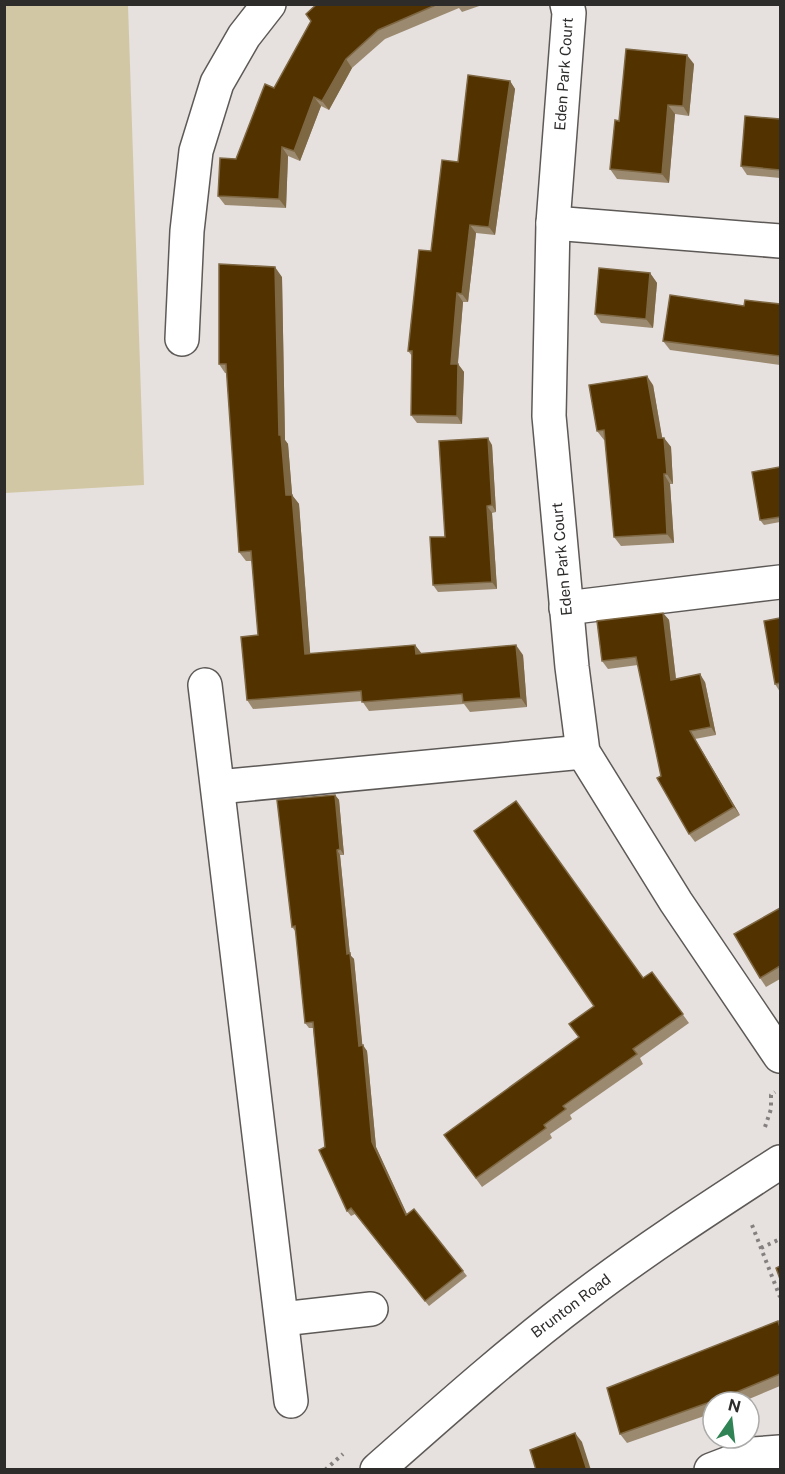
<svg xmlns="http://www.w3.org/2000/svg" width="785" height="1474" viewBox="0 0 785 1474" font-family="'Public Sans',sans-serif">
  <rect width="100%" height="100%" fill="#e6e1df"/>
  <polygon fill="#d2c7a4" points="5,4 128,5 144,485 5,493"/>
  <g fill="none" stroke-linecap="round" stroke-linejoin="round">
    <defs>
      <g id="street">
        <polyline points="567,4 569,13 553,223 549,416 572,667 583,752 676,902 780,1056"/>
        <polyline points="553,223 780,241"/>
        <polyline points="182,339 187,231 196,151 217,83 244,36 269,4"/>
        <polyline points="566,608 780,582"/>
        <polyline points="205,685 291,1401"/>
        <polyline points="218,787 583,752"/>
        <polyline points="282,1319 371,1309"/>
        <polyline points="711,1470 753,1454 780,1452"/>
      </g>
      <path id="secondary" d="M377 1470C445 1410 512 1350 584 1296 647 1248 714 1205 780 1162"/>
    </defs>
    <use href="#street" stroke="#5d5957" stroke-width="36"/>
    <use href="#secondary" stroke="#5d5957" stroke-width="36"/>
    <g stroke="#84807f" stroke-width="4" stroke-dasharray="3 4.5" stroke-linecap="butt">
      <polyline points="765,1127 771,1109 771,1095 775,1092"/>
      <polyline points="752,1225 780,1297"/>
      <polyline points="761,1248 780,1239"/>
      <polyline points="325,1470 343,1454"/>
    </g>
    <use href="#street" stroke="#fff" stroke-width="33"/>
    <use href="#secondary" stroke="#fff" stroke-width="33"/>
  </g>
  <g fill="#9c8a70">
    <polygon points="317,4 485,4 462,12 459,8 385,39 352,68 329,110 321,106 300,161 288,156 286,208 225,205 218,196 236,159 311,22 306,14"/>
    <polygon points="694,64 689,116 675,114 669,183 617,179 610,169 619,121"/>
    <polygon points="510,81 515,89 495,235 476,233 468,302 463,302 458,364 464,372 462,424 417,423 411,415 412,356 408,351 431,251"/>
    <polygon points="780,119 780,178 747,175 741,166"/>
    <polygon points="650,273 657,283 653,328 601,323 595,314"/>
    <polygon points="282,277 285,440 288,444 292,495 299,504 310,654 415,645 421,653 523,655 527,707 470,712 464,704 369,711 362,701 253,709 247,700 258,635 252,561 246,561 239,552 227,373 225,373 219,364"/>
    <polygon points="780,304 780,365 670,350 663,341 744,306"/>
    <polygon points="653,385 662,438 664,438 671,447 673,484 670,484 674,543 621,546 614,537 605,440 604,440 597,431"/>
    <polygon points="492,445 496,512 492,513 497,589 438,592 433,585 445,537"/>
    <polygon points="780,467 780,522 764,525 760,520"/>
    <polygon points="663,613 669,620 676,679 705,682 716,735 695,739 740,815 695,842 689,834 661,776 638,665 608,669 602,661"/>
    <polygon points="780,618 780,692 775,684"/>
    <polygon points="335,795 339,800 344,855 340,855 350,955 354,959 362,1045 367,1051 376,1147 407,1214 463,1271 467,1276 429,1306 355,1214 351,1216 347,1211 325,1147 313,1028 309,1028 305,1023 296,932 292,927"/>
    <polygon points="780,909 780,979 766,987 760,978"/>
    <polygon points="652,972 689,1023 640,1058 643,1064 570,1115 572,1119 550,1134 552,1138 482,1187 444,1135 579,1037 643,978"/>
    <polygon points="780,1325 780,1386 742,1402 713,1402 713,1413 627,1443 620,1434"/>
  </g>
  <g fill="#7e6743">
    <polygon points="687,55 694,64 689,116 683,106"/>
    <polygon points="346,59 352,68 329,110 322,101"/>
    <polygon points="510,81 515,89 495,235 489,227"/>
    <polygon points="314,97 321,106 300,161 294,151"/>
    <polygon points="668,105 675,114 669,183 662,174"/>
    <polygon points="282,147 288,156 286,208 279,199"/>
    <polygon points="470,225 476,233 468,302 462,294"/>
    <polygon points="275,267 282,277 285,440 288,444 293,505 286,495 279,435"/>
    <polygon points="650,273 657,283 653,328 646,319"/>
    <polygon points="457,293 463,302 457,372 451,364"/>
    <polygon points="458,364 464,372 462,424 457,416"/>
    <polygon points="647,376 653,385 664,448 658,438"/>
    <polygon points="488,438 492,445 496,512 492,505"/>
    <polygon points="664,438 671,447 673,484 667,474"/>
    <polygon points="664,474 670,484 674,543 667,534"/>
    <polygon points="292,495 299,504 311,664 305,654"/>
    <polygon points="487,506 492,513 497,589 492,582"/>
    <polygon points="663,613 669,620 677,688 671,680"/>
    <polygon points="415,645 422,654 416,654"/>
    <polygon points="516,645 523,655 527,707 521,698"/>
    <polygon points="700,674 705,682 716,735 711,727"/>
    <polygon points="690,731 695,739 740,815 734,807"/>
    <polygon points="335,795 339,800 344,855 340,849"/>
    <polygon points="337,850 340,855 350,955 354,959 363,1051 359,1046 347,954"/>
    <polygon points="363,1045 367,1051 376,1147 410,1221 406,1215 372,1142"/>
    <polygon points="575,1433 582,1442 591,1470 587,1470"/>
  </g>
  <g fill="#523300" stroke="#7e6743" stroke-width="1.5">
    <polygon points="317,4 438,4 378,30 346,59 322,101 314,97 294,151 282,147 279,199 218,196 220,158 236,159 265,84 274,88 311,21 306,14"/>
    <polygon points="626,49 687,55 683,106 668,105 662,174 610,169 615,120 619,121"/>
    <polygon points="468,75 510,81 489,227 470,225 462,294 457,293 451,364 458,364 457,416 411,415 412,351 408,351 419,250 431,251 442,160 458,162"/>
    <polygon points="745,116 780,119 780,170 741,166"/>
    <polygon points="219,264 275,267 279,435 281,435 286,495 292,495 305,654 415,645 416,654 516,645 521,698 463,702 462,694 362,702 361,691 247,700 241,637 258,635 251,551 239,552 226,364 219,364"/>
    <polygon points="599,268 650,273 646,319 595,314"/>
    <polygon points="670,295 744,306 745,300 780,304 780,356 663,341"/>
    <polygon points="647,376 658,438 664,438 667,474 664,474 667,534 614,537 604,430 597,431 589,385"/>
    <polygon points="488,438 492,505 487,506 492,582 433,585 430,537 445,537 439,441"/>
    <polygon points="780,467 780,517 760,520 752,472"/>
    <polygon points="663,613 671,680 700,674 711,727 690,731 734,807 689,834 657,778 661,776 636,657 602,661 597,621"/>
    <polygon points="780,618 780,683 775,684 764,621"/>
    <polygon points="335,795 340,849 337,850 347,954 350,953 359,1046 363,1045 372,1142 406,1215 414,1209 463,1271 425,1301 351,1208 347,1211 319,1150 325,1147 313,1022 305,1023 295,926 292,927 277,800"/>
    <polygon points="516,801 643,978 652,972 683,1014 633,1049 637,1054 563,1106 566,1109 544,1125 546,1128 476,1178 444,1135 579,1037 569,1024 594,1006 474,831"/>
    <polygon points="780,908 780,966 760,978 734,934"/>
    <polygon points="780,1266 780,1279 776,1268"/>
    <polygon points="778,1321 780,1327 780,1374 727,1396 620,1434 607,1388"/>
    <polygon points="575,1433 587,1470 536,1470 530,1450"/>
  </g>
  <g text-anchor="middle" stroke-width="6" stroke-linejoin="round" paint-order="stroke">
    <g font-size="15" fill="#2e2c2b" stroke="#fff">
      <text transform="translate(564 74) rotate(-86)" y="5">Eden Park Court</text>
      <text transform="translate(562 559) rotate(-95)" y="5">Eden Park Court</text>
      <text transform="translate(571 1306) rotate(-37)" y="5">Brunton Road</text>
    </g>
  </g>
  <rect width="785" height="1474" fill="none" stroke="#2e2c2b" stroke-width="12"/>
  <g transform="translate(731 1420) rotate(14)"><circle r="28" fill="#ffffff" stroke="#ababaa" stroke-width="1.5"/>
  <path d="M0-4.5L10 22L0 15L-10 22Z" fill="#308354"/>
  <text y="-9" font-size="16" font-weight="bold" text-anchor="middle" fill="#2e2c2b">N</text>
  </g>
</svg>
